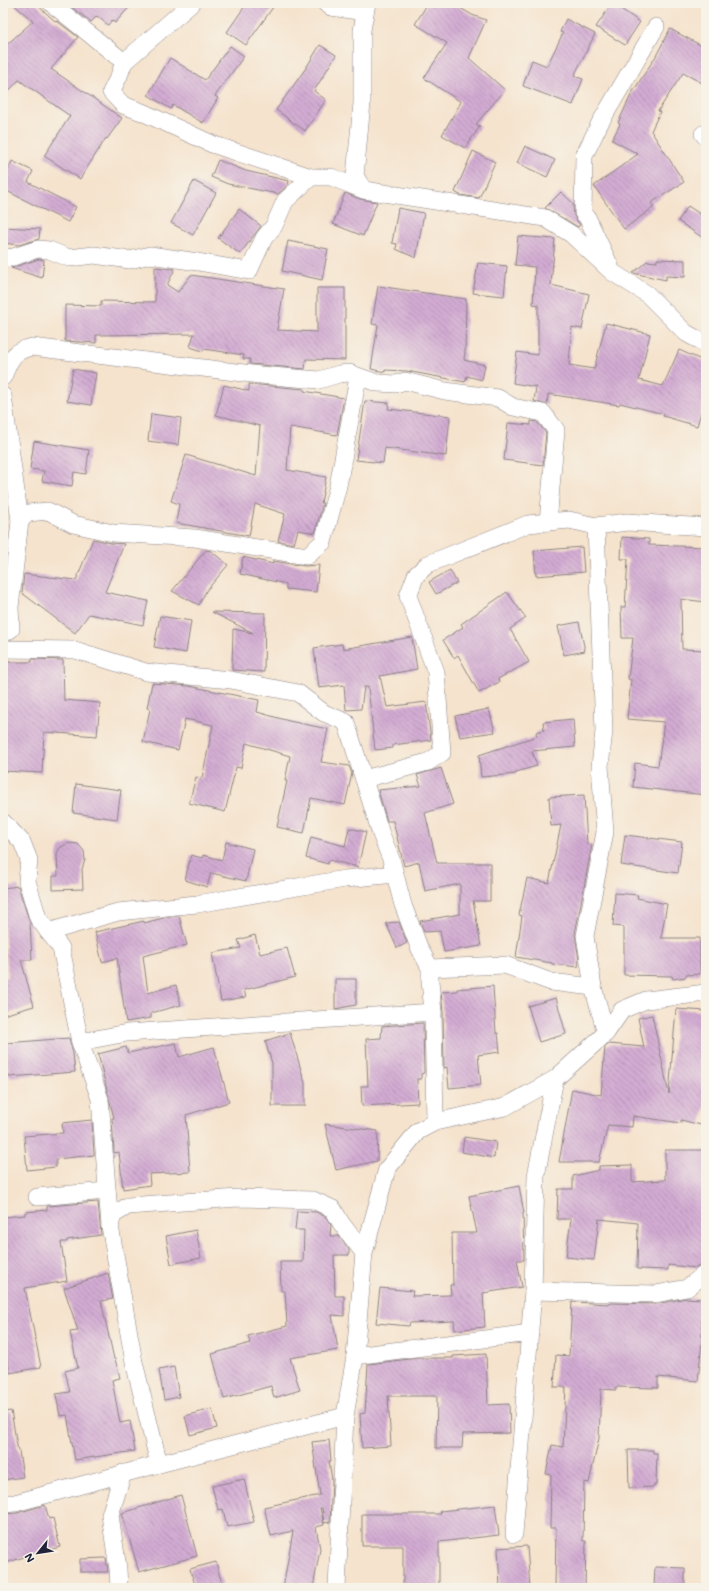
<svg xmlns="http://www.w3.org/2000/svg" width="709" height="1591" viewBox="0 0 709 1591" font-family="Mali,sans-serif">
  <defs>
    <pattern id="building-back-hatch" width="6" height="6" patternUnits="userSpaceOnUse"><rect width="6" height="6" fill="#d3acd3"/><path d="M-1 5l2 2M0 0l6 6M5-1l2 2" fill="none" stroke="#ab8cac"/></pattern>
  </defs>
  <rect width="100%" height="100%" fill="#f7f3e8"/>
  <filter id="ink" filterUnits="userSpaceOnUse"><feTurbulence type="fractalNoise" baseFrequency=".025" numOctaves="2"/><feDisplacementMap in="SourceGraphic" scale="8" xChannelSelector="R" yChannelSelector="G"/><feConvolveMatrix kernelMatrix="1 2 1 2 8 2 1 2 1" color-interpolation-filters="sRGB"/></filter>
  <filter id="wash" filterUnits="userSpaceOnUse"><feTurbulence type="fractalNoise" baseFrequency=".012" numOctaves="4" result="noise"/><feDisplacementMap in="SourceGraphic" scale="16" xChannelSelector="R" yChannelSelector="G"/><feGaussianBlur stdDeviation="0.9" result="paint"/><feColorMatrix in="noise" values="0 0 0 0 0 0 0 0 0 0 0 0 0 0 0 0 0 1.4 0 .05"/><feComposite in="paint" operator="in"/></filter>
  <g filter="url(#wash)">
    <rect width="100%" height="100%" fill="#f5e3cd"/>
    <g id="blocks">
      <g fill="url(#building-back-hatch)">
        <polygon points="12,3 35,3 56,22 57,21 78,37 51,69 122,118 107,139 106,138 80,179 44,156 70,116 19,80 3,97 3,48 33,21"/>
        <polygon points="72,3 133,3 115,23 112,20 108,25 97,16 91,22 70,6"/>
        <polygon points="247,3 276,3 246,45 227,32"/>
        <polygon points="428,3 452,3 472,15 486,20 469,58 505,90 476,124 480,126 465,148 442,135 461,102 424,78 447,43 415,24"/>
        <polygon points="612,3 640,22 625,45 596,27"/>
        <polygon points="566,19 595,34 574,76 583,79 573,105 523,86 532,60 547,66 563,33 560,32"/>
        <polygon points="670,29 706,48 706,85 683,73 658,111 660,112 651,131 684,182 651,203 654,207 624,229 594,186 638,154 612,140 620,124 618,123 632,93 656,56"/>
        <polygon points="320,45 336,55 314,91 326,100 305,131 276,110 306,68"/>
        <polygon points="230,46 244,56 215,96 218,98 203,123 173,105 171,109 148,95 170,58 205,80"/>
        <polygon points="525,146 555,160 547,177 517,163"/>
        <polygon points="473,151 495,162 479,198 460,195 455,192"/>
        <polygon points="218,160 246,171 289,181 288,185 278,194 228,184 211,177"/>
        <polygon points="12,161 33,171 28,182 76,207 68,222 3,189 3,181"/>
        <polygon points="194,181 216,193 193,235 171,223"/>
        <polygon points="561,192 573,203 574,216 580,225 578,227 545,208"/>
        <polygon points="345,193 360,199 377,202 363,236 333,224"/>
        <polygon points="688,206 706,218 706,240 678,221"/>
        <polygon points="398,208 424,213 416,258 396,249 397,244 392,243"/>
        <polygon points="239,209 261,226 240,254 218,238"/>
        <polygon points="3,227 40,229 39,239 19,245 3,243"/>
        <polygon points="518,236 555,239 551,285 589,294 582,329 572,327 569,365 594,369 606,323 650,334 639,380 663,386 679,350 706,362 706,394 697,426 663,416 664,414 620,403 619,405 548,394 547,405 534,401 536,387 513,383 517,352 538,355 538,305 533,304 535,267 515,265"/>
        <polygon points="288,241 328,249 322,280 282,271"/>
        <polygon points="39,259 44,260 42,278 11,268"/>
        <polygon points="657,259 685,260 685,277 666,276 666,280 633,273 647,261 657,262"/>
        <polygon points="478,263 507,266 504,296 473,293"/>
        <polygon points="155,267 175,269 167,285 178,292 191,275 284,289 277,330 317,332 317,288 345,288 345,360 306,359 305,369 250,364 250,359 243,359 244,355 204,349 203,351 190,347 194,334 96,335 96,343 65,341 65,305 101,306 101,301 155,302"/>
        <polygon points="378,286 466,299 465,352 464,360 485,365 482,380 467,376 465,382 407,371 385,370 385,372 371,369 378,325 372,324"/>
        <polygon points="73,369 96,373 91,405 67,401"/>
        <polygon points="249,384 304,389 304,391 344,398 337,435 290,427 287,470 326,477 321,503 323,503 315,533 298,530 294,544 278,541 285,514 255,504 249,536 176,523 179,504 171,501 186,455 256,476 260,426 216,415 224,385 249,391"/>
        <polygon points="365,401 389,403 388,409 450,416 446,456 385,448 383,463 356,460"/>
        <polygon points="151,414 181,418 178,445 148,441"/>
        <polygon points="531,421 537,422 546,433 543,465 504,460 508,423 531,425"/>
        <polygon points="34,441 89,450 86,474 74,472 72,486 42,481 44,471 30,469"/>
        <polygon points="622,537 649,539 649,545 706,547 706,602 681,599 682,649 706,650 706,795 633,787 635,763 658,766 664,722 627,719 631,680 628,679 633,638 622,638 621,607 625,607 628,559 621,559"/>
        <polygon points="93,539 111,543 124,544 105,592 148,601 143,625 89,614 75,633 22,593 24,574 76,580"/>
        <polygon points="582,547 584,572 536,576 534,551"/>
        <polygon points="206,550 211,551 228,565 206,591 199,605 172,591"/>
        <polygon points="243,557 273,564 273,561 305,566 319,565 316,592 286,589 286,584 240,574"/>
        <polygon points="450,570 457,583 436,594 429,582"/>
        <polygon points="507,592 526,618 510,629 529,662 498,679 499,682 479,693 458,655 454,658 443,640 463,627 461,624"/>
        <polygon points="212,612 265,613 264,672 232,670 233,629 253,633"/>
        <polygon points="160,616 191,621 186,653 154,647"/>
        <polygon points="579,622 585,651 564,655 558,626"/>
        <polygon points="412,637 417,669 380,676 387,707 426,702 431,740 393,745 393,748 375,750 368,687 364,687 361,709 346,710 344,685 319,688 314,648 342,644 343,649"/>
        <polygon points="32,659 63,660 64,700 100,703 97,736 44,732 42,773 3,771 3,662 32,662"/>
        <polygon points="152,683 189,686 259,700 257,712 289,721 328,729 321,762 349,766 352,773 345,805 311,798 304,833 277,827 287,781 285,781 290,756 246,743 241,768 236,767 225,812 189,803 196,777 202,778 213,725 185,719 178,750 143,742 150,709 147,708"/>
        <polygon points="489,709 495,732 460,737 455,716"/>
        <polygon points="573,719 575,747 532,751 537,766 516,772 516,774 481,777 479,755 537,736 536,732 544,730 543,722"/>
        <polygon points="441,768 453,804 425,813 437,863 490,863 490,901 473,901 481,946 444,952 440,931 424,932 420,921 460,914 460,884 425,891 419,862 404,866 393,821 387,821 378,790 421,786 417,775"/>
        <polygon points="76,784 121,790 117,819 73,813"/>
        <polygon points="584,795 587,844 592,845 575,934 579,960 578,967 552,964 552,963 516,957 522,916 519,915 527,878 549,883 561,825 551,826 549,797"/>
        <polygon points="349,828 366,832 358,867 329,860 328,864 306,858 311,837 345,846"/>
        <polygon points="625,835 682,842 678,873 621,865"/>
        <polygon points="226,842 253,849 246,881 211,873 207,887 185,880 191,855 202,858 203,855 222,860"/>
        <polygon points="69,843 78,844 84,851 85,860 82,869 83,889 53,890 53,876 58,876 57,855 58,851 61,847"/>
        <polygon points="18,886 30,923 32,960 21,960 34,1006 3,1015 3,978 8,977 3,913 3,888"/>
        <polygon points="615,893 638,895 637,898 667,904 661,938 700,938 700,974 686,975 686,977 673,979 672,976 624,975 624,927 613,926"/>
        <polygon points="179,916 187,945 143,956 148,993 176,985 181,1005 151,1013 151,1018 126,1022 117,958 102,962 95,932 144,921 144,923 167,917"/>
        <polygon points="399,922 407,943 397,948 386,923"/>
        <polygon points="255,935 260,954 287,948 295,977 244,990 246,997 221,1001 212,953 241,948 238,940"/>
        <polygon points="335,979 356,979 356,1005 335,1009"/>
        <polygon points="493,986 496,1033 498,1033 500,1052 478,1055 481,1085 449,1088 447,1067 444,1068 443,1012 441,992 457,991 457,989"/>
        <polygon points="556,998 566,1034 539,1042 528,1006"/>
        <polygon points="676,1009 706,1011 706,1100 701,1125 681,1120 681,1123 633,1116 632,1127 608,1125 599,1162 559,1162 572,1089 601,1095 605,1047 609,1044 644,1047 638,1018 652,1015 669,1094"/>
        <polygon points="423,1023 424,1073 421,1074 421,1079 417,1079 418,1103 362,1106 361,1086 368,1086 366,1039 381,1038 382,1026"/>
        <polygon points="290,1033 305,1083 305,1106 272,1106 272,1063 265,1041"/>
        <polygon points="69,1038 73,1053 75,1072 9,1077 6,1043"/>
        <polygon points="176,1043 179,1057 214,1047 229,1102 186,1115 190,1172 149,1174 150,1185 123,1189 119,1152 114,1153 112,1118 114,1118 98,1054 126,1047 128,1053"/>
        <polygon points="92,1120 94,1155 56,1159 56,1167 27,1170 24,1136 63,1133 62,1123"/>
        <polygon points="325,1124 378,1131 377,1161 336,1170"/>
        <polygon points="464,1137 496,1142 494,1158 462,1152"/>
        <polygon points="665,1150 706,1150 706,1263 696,1268 668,1265 668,1270 637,1269 638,1223 599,1219 594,1260 566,1257 571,1219 557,1219 558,1189 573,1189 573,1176 599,1170 599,1166 632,1165 632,1182 665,1180"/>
        <polygon points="519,1186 524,1213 523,1213 524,1260 517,1260 522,1287 483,1293 485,1327 455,1330 454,1321 410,1323 409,1326 376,1323 380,1288 413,1291 412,1296 451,1295 450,1285 453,1285 452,1233 477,1233 469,1196"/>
        <polygon points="98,1202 101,1235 67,1240 67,1242 61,1242 67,1281 25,1288 41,1367 10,1373 3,1341 3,1217 25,1215 25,1212 47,1210 47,1206"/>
        <polygon points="297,1211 316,1212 326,1217 331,1225 330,1236 339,1236 349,1250 349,1255 334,1255 335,1296 344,1296 344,1316 332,1315 338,1350 290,1358 300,1390 274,1398 271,1386 224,1399 212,1354 250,1343 248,1336 287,1326 285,1291 281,1291 280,1262 303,1262 304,1230 295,1230"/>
        <polygon points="196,1230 201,1258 171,1264 166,1236"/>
        <polygon points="108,1273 113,1299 101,1301 114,1359 115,1359 120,1378 112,1380 120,1423 130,1421 135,1451 75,1460 67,1415 60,1416 56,1394 70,1392 65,1371 78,1368 70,1332 78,1331 64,1288"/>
        <polygon points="686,1298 702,1299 702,1341 698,1381 658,1377 658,1388 616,1387 616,1390 601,1389 599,1438 589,1483 584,1482 583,1541 586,1541 585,1588 555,1588 556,1528 550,1528 551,1475 546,1474 552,1445 563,1447 566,1387 554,1387 556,1355 569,1356 572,1302 610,1304 610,1303 656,1304"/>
        <polygon points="486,1354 488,1405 509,1404 510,1433 463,1434 462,1448 436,1448 437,1396 388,1396 391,1446 362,1448 360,1414 365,1413 368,1364 418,1358 453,1358 453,1356"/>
        <polygon points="174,1367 179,1397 164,1400 159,1370"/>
        <polygon points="212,1409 217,1428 190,1435 185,1416"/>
        <polygon points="11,1411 18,1451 19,1451 23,1477 3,1480 3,1412"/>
        <polygon points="329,1440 331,1461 329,1461 332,1480 330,1522 324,1523 322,1508 320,1508 324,1525 316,1527 320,1549 313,1588 283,1588 293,1531 271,1536 264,1507 320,1495 312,1442"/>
        <polygon points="628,1450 653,1450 653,1453 657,1453 656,1485 654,1485 654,1487 629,1488"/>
        <polygon points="244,1479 254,1522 227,1527 223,1509 218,1510 212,1486"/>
        <polygon points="181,1495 197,1556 139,1572 122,1513"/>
        <polygon points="45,1505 49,1519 53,1518 60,1547 27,1556 3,1564 3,1514 17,1513"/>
        <polygon points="495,1505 499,1535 439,1542 439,1588 403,1588 403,1546 362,1546 362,1514 441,1514 440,1511"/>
        <polygon points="527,1546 530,1588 500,1588 498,1548"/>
        <polygon points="106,1558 108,1572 80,1572 80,1559"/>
        <polygon points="216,1562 223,1588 196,1588 190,1569"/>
        <polygon points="655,1567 685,1568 685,1588 654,1588"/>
      </g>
    </g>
  </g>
  <g filter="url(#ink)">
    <use href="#blocks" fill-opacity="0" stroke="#8c8284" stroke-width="1"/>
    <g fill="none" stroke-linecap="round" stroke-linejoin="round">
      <defs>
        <g id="minor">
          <polyline points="51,3 124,62"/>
          <polyline points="192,3 124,62 119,76 111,92 123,105 142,112 212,144 311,177 331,177 364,190 545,218 571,234 612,272 647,294 686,333 706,344"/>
          <polyline points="325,3 331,7 365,12"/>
          <polyline points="703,134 706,137"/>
          <polyline points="364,190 355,176 362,103 362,30 367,3"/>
          <polyline points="3,257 10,258 38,249 49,250 69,258 94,255 130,260 150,255 198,262 249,271 264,238 274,226 285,201 311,177"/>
          <polyline points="610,266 587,217 583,213 584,156 600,123 656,27"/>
          <path d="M3 377C10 359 13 351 32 347L260 375 319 380 339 374 349 373 377 383 396 384 405 381 445 391 498 398 513 407 543 413 556 430 548 522"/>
          <polyline points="3,396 20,521 10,607 11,629 3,634"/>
          <polyline points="20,521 28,513 48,511 73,524 113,533 195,538 307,556 323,542 338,486 358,377"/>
          <polyline points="596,526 604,731 600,766 605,832 585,936 593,987 606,1033"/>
          <polyline points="3,649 75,650 146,672 231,680 298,693 324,713 346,722 381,834 391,859 403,905 419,947 430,968 430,981 433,1012 435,1122"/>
          <polyline points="364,779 428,762 442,753 436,672 408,596 416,575 428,564 528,524 569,520 596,526 627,522 706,527"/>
          <polyline points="3,822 22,842 29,860 27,881 38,918 61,948 80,1042 100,1099 110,1226 134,1362 159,1464"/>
          <polyline points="48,932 118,912 197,904 345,879 395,874"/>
          <polyline points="430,968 505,965 551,982 593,987"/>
          <polyline points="80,1042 127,1033 433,1012"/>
          <polyline points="37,1197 107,1191"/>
          <polyline points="110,1226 113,1215 128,1206 238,1198 313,1200 333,1209 341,1223 364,1253"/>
          <polyline points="533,1291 656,1294 687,1288 706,1273"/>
          <polyline points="355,1356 530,1333"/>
          <polyline points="3,1504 15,1503 159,1464 345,1416"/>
          <polyline points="514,1534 533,1291 536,1176 555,1079"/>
          <polyline points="119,1588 118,1569 110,1515 123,1473"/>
          <polyline points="337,1588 345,1416 355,1356 364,1253 387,1169 418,1131 435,1122 505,1107 555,1079 606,1033 622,1010 646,1000 706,993"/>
        </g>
      </defs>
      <use href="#minor" stroke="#8c8284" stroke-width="18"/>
      <use href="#minor" stroke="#fff" stroke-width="17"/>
    </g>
  </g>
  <rect width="709" height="1591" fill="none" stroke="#f7f3e8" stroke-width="16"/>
  <g transform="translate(38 1553) rotate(240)" stroke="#f7f3e8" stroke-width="3" paint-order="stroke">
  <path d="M0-3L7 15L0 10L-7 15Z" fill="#22223b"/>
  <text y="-6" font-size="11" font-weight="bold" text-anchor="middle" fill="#22223b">N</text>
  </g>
</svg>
